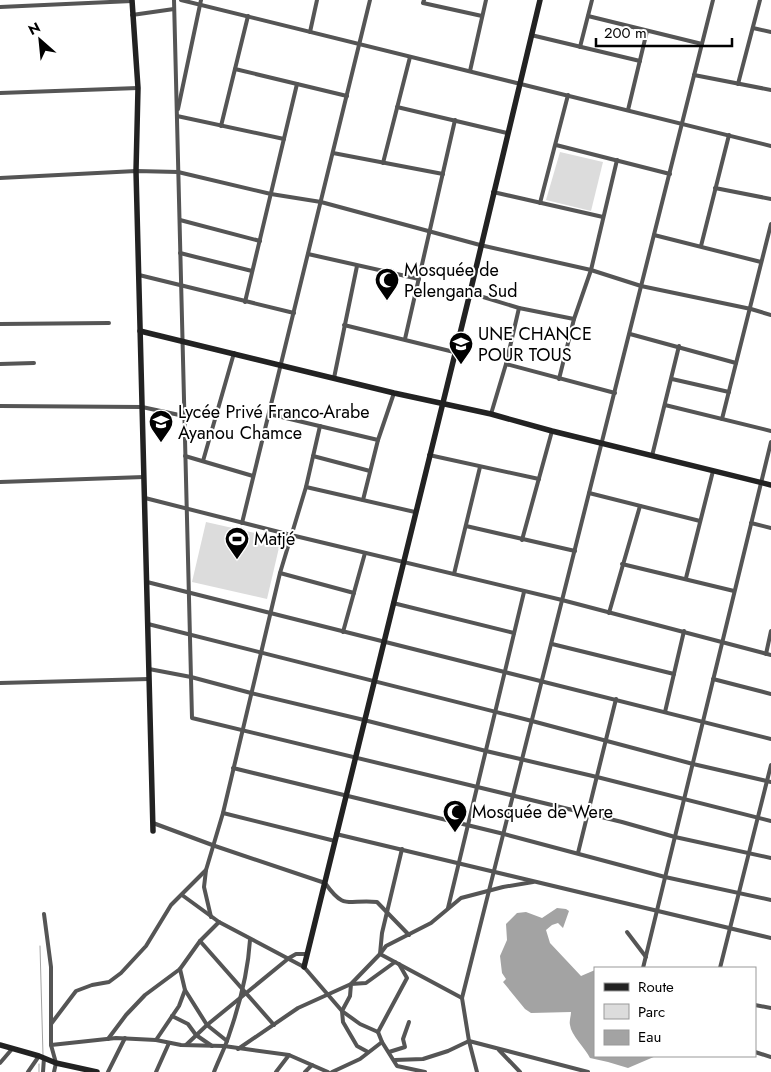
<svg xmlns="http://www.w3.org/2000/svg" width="771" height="1072" viewBox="0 0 771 1072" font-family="Jost,sans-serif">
  <rect width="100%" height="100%" fill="#fff"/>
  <g fill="#dcdcdc">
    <polygon points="560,152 603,162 591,211 546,200"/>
    <polygon points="206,522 281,539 267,599 192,582"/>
  </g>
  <path fill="#a3a3a3" d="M557 908 566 909 569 911 563 928 558 923 552 925 546 930 550 943 581 976 595 970V1056H656L628 1068 608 1062 590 1058C585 1048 571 1035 570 1025 569 1021 571 1016 571 1012L531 1013 525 1009 503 982 506 979 502 973 500 956 507 940 506 924 517 913 526 912 542 918Z"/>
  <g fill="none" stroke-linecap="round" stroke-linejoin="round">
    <g stroke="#a3a3a3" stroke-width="1">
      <polyline points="40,946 43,1055"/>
      <polyline points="39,1064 39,1072"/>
    </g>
    <g stroke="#555" stroke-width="4">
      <polyline points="174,0 192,718 622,822 675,837 771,858"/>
      <polyline points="181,0 771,146"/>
      <polyline points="424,0 423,3 482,16"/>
      <polyline points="0,7 132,1"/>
      <polyline points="132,15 174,9"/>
      <polyline points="588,16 702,44"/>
      <polyline points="753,28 771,32"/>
      <polyline points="310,32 317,0"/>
      <polyline points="531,35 640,61"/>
      <polyline points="580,47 592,0"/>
      <polyline points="235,69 347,96"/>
      <polyline points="470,71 486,0"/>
      <polyline points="694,75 771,90"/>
      <polyline points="738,84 760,0"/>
      <polyline points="0,93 138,88"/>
      <polyline points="397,107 507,133"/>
      <polyline points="178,109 201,0"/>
      <polyline points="628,110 647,31"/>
      <polyline points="177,116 284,139"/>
      <polyline points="221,126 248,16"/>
      <polyline points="556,145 670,174"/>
      <polyline points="333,153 443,174"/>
      <polyline points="383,163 410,57"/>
      <polyline points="0,178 136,171 178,172 271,194 321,202 480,245 591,270 641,286 751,309 771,315"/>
      <polyline points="715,188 771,199"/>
      <polyline points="493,192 603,217"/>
      <polyline points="540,203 568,95"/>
      <polyline points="180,220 260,241"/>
      <polyline points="654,235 761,262"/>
      <polyline points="701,246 729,135"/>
      <polyline points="180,253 252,271"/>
      <polyline points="308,254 419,279"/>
      <polyline points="139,275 294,313"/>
      <polyline points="470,293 519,308 574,319"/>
      <polyline points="245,302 297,84"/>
      <polyline points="0,324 109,323"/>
      <polyline points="344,325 454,352"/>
      <polyline points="630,334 736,363"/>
      <polyline points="405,339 455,120"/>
      <polyline points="0,364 34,363"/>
      <polyline points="506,364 615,393"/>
      <polyline points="334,378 357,266"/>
      <polyline points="559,379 574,319 591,270 617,160"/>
      <polyline points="672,379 729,392"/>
      <polyline points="665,405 771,431"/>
      <polyline points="0,406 142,407 184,416"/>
      <polyline points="269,414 378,440"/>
      <polyline points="491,414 506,364 519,308"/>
      <polyline points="722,419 771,224"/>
      <polyline points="429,455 539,479"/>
      <polyline points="185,456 253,476"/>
      <polyline points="313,456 370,471"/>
      <polyline points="652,456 679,346"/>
      <polyline points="203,461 234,353"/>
      <polyline points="0,482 144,477"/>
      <polyline points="306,487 415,512"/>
      <polyline points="589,493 700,521"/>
      <polyline points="145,498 291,535 562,600 771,655"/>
      <polyline points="363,500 378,440 394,393"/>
      <polyline points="242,523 370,0"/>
      <polyline points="751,523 771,528"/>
      <polyline points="466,526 575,551"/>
      <polyline points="522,540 552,431"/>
      <polyline points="622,564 734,591"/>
      <polyline points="280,573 354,593"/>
      <polyline points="454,574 480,467"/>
      <polyline points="686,578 713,471"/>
      <polyline points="147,582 771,739"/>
      <polyline points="393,603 514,633"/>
      <polyline points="609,613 640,506"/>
      <polyline points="148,624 532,721 693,764 771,782"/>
      <polyline points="343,632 365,553"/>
      <polyline points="552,644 674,674"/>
      <polyline points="766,654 771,631"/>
      <polyline points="149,669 191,677 251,693 364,720 486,751 597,777 771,821"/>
      <polyline points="713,679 771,694"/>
      <polyline points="0,683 149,679"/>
      <polyline points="665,712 684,631"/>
      <polyline points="233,768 504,834 665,877 771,900"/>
      <polyline points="223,813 335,841"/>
      <path d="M153 823 215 846 325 883C345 911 347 899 377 902L409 935"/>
      <polyline points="336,834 771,938"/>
      <polyline points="578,853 616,699"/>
      <polyline points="206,870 204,887 211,917"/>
      <polyline points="182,895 219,922 304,967 342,1011 360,1024 378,1032 382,1042 397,1066 425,1072"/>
      <polyline points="448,908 524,592"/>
      <polyline points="44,914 51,967 51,1045 56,1063 54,1072"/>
      <polyline points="627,932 646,957"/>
      <polyline points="200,941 274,1025"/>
      <polyline points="643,968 771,442"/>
      <polyline points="720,968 771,765"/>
      <polyline points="180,969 185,990 207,1025 227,1041"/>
      <polyline points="462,998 380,954 386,946 431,923 461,898 503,887 533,882"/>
      <polyline points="755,1005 771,1008"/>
      <polyline points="172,1016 188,1024 196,1035 212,1046"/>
      <polyline points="51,1024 76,991 92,985 109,982 121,973 146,946 171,905 206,870 223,813 280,573 306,487 320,426"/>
      <polyline points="378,1032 407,978 399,964"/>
      <polyline points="108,1039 126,1015 145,995 180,969 200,941 219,922"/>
      <polyline points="156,1040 179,1006 185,990"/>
      <polyline points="51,1045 116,1038 156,1040 181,1045 224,1046 289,1055 328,1072"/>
      <polyline points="186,1045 207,1025 289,958 296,954 307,954"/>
      <polyline points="238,1049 298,1008 351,984 380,954 382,933 402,849"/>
      <polyline points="499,1050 520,1072"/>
      <polyline points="368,1052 357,1046 343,1022 342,1011 350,996 351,984 366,983 395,962"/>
      <polyline points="389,1052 405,1047 403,1039 409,1022"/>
      <polyline points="755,1052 771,1057"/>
      <polyline points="395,1060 423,1059 448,1051 469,1041 588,1072"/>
      <polyline points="0,1063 12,1049"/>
      <polyline points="28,1072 39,1056"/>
      <polyline points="43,1072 44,1058"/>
      <polyline points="108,1072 125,1038"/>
      <polyline points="156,1072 169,1043"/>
      <path d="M214 1072C219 1059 226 1046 230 1032 240 1003 248 971 250 940"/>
      <polyline points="276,1072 289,1055"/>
      <polyline points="305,1072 312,1065"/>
      <polyline points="332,1072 360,1059 382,1042"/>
      <polyline points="477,1072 469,1041 462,998 713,0"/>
    </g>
    <g stroke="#222" stroke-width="5.5">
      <polyline points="132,0 138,88 136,171 153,831"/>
      <polyline points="140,331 394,393 491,414 552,431 771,485"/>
      <polyline points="304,967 470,293 540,0"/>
      <polyline points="0,1045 39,1056 56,1063 97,1072"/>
    </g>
  </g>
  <defs>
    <symbol id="mosque-pin" viewBox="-11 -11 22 30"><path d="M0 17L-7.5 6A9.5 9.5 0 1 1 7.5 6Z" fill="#000" stroke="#fff"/><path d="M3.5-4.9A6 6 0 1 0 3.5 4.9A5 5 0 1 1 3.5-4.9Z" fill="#fff"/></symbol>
    <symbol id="school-pin" viewBox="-11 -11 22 30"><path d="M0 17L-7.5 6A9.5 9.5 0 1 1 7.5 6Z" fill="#000" stroke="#fff"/><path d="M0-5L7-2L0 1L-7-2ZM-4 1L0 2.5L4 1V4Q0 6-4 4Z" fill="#fff"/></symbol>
    <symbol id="stadium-pin" viewBox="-11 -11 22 30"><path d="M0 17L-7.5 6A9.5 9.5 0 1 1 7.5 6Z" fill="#000" stroke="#fff"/><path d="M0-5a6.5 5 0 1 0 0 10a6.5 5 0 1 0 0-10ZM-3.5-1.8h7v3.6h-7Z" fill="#fff"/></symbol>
  </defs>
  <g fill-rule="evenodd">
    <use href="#mosque-pin" x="373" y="266" width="28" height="38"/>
    <use href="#school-pin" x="447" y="330" width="28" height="38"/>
    <use href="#school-pin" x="147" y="408" width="28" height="38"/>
    <use href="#stadium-pin" x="223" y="525" width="28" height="38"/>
    <use href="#mosque-pin" x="441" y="798" width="28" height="38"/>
  </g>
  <g text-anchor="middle" stroke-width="4" stroke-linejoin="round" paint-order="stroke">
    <g font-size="18" fill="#000" stroke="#fff" text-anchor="start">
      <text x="404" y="276">Mosquée de<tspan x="404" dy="21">Pelengana Sud</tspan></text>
      <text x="478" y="340">UNE CHANCE<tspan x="478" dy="21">POUR TOUS</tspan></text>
      <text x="178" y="418">Lycée Privé Franco-Arabe<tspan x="178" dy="21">Ayanou Chamce</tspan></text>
      <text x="254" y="545">Matjé</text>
      <text x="472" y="818">Mosquée de Were</text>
    </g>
  </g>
  <rect x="594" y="967" width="162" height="90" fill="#ffffff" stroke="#999999"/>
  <rect x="604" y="983" width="25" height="8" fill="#222222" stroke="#999999"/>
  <text x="638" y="992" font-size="15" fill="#000000">Route</text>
  <rect x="604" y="1004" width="25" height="15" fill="#dcdcdc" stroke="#999999"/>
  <text x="638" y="1017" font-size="15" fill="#000000">Parc</text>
  <rect x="604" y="1030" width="25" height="15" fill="#a3a3a3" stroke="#999999"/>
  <text x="638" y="1042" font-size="15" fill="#000000">Eau</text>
  <g transform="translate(40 40) rotate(333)" stroke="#ffffff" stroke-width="4" paint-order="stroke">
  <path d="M0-4L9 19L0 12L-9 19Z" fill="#000000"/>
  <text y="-8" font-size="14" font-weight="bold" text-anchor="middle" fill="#000000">N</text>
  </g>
  <path d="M596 38v8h136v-8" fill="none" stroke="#000000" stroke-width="2.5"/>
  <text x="604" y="38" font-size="15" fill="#000000" stroke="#ffffff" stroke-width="4" paint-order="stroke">200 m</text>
</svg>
